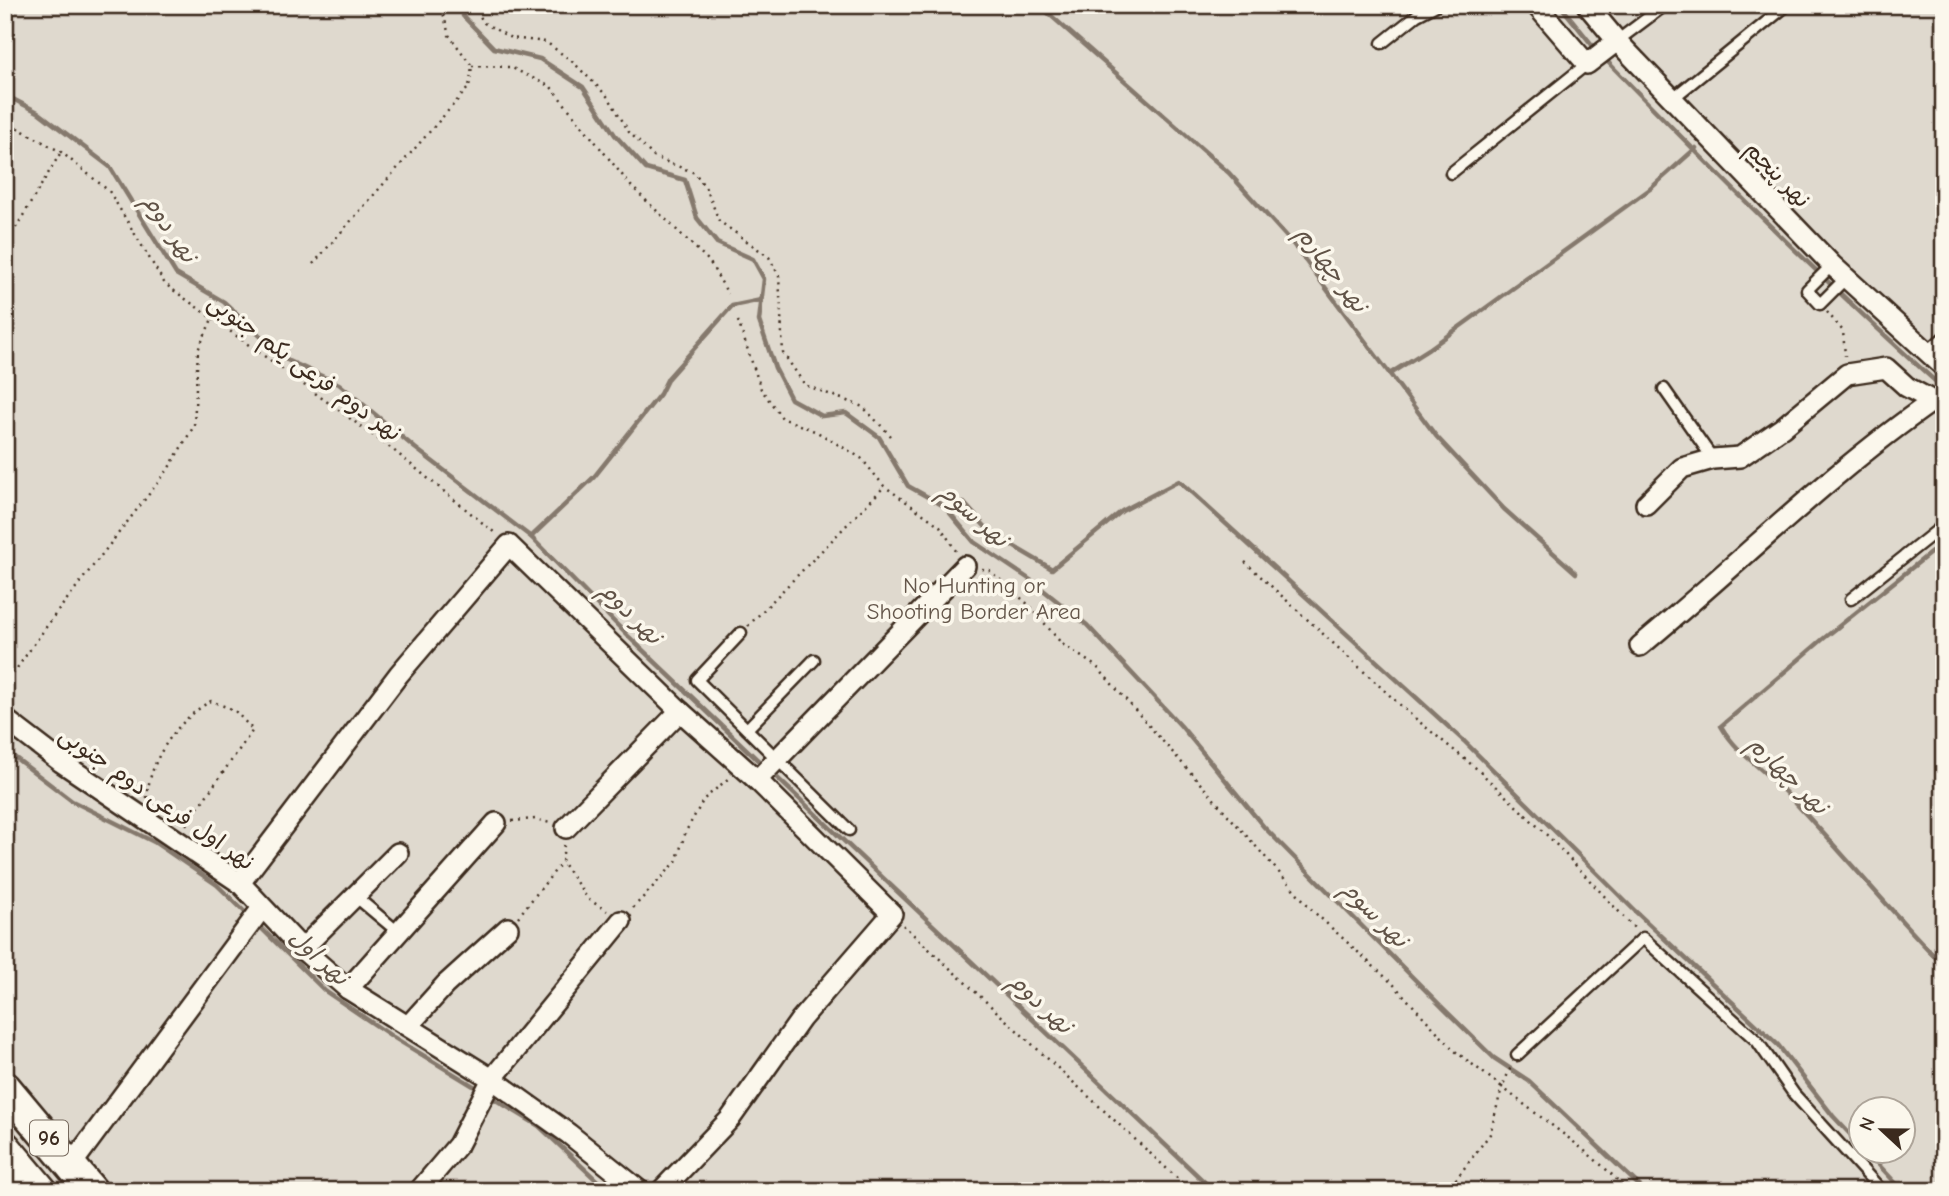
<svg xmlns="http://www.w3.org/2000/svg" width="1949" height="1196" viewBox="0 0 1949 1196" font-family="'Comic Neue','Playpen Sans Arabic',sans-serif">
  <rect width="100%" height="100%" fill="#fbf7ec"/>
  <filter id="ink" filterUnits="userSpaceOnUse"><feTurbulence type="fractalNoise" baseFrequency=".0143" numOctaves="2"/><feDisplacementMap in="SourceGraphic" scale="14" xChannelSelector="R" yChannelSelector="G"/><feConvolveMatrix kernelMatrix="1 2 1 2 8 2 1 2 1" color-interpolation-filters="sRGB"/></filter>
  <g filter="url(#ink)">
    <path fill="#dfd9ce" stroke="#8d8276" stroke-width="2" fill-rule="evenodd" d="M5 5H1944V1191H5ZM1862 1108H1904V1150H1862Z"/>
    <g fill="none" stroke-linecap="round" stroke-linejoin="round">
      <g stroke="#85796d" stroke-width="4.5">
        <polyline points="462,5 463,16 494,48 540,59 583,87 615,135 646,169 685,180 697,218 717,243 753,259 764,279 759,321 775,368 791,399 822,416 846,413 879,437 908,486 944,506 974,542 1032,581 1087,625 1181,726 1264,827 1443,1008 1494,1058 1529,1081 1645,1191"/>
        <polyline points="1039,5 1229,173 1293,244 1436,436 1504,509 1576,573"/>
        <polyline points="1560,5 1597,51"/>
        <path d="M1603 57C1714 171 1825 283 1944 389"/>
        <polyline points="5,95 38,112 110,167 176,274 224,302 285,359 339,384 415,448 531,537 629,637 764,766"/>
        <polyline points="1391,373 1429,349 1650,189 1696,148"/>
        <polyline points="945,506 964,503 991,533 1052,569 1122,511 1179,481 1464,741 1635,911 1778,1045 1833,1116 1862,1147"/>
        <polyline points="531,537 594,477 660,394 668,378 732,306 761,300"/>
        <path d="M1944 542 1823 639 1721 726C1737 754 1763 768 1784 791 1839 848 1888 909 1944 966"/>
        <polyline points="5,750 72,801 154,842 217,885 249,916"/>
        <polyline points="771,772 1214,1191"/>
        <polyline points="258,925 325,991 393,1037 480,1090"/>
        <polyline points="491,1097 539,1126 608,1191"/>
        <polyline points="1865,1150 1903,1191"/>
      </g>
      <defs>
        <g id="lane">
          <polyline points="1617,41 1665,5"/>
          <polyline points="1382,43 1417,15 1436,5"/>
          <polyline points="1672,99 1786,6"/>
          <polyline points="1451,173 1587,64"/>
          <polyline points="1832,265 1807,290 1820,304 1846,278"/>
          <polyline points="1927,352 1944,337"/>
          <polyline points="1664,389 1713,459"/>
          <polyline points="1851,599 1944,525"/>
          <polyline points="741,633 697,680 849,830"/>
          <polyline points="747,729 814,660"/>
          <polyline points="355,896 398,932"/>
          <polyline points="1517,1055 1643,938 1757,1041 1794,1094 1882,1191"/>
        </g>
        <g id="street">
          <polyline points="1536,5 1587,64 1617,41"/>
          <polyline points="1587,5 1617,41 1832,265 1944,367"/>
          <path d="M1640 646C1738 565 1828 474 1933 401L1907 387 1886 368 1847 374 1782 428 1740 457 1713 459 1682 468 1646 504"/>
          <polyline points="5,719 61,762 240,883 302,949 348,989 492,1079 569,1134 640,1191"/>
          <polyline points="757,780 965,566"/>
          <polyline points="566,828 680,711"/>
          <polyline points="240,883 399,674 509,545 680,711 757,780 892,914 801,1019 730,1119 661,1191"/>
          <polyline points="302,949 398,853"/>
          <polyline points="348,989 496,823"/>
          <polyline points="409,1025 445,985 508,928"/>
          <polyline points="72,1164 262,908"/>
          <polyline points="419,1191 458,1145 492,1079 621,921"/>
        </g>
        <g id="primary">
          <polyline points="5,1087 92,1191"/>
          <polyline points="5,1147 42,1191"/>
        </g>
      </defs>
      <use href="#lane" stroke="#3b2a1e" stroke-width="15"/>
      <use href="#street" stroke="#3b2a1e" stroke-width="24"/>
      <use href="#primary" stroke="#3b2a1e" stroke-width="35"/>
      <g stroke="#3b2a1e" stroke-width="2.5" stroke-dasharray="2 5" stroke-linecap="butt">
        <polyline points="473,5 484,23 511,38 546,42 574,63 609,98 629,132 654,157 695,173 707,190 719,221 769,257 779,276 783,353 805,385 863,407 891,436"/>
        <polyline points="472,66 510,67 551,87 631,186 709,261 728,294"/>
        <polyline points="5,121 61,152 109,191 165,284 392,449 495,533"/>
        <polyline points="5,246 61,152"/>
        <polyline points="313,264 469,87 472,66 449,35 441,5"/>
        <polyline points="1827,312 1843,331 1845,356"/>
        <polyline points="738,321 761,389 782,418 817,432 861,458 884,486 940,526 956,551"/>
        <polyline points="1245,562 1411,715 1477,769 1551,839 1636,930"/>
        <polyline points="982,569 989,570 1030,606 1062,644 1097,667 1314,912 1394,985 1455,1051 1502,1087 1511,1067"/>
        <polyline points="748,626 883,488"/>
        <polyline points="5,685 54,616 167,471 194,426 198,350 212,319"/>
        <path d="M147 798C149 760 177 720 211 701L234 710 253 730 185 826"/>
        <polyline points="512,821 535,819 550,823"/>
        <polyline points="564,845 562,862 588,899 607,911"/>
        <polyline points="633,908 676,862 686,831 704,799 729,778"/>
        <polyline points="518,917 562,862"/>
        <polyline points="903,925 1191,1191"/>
        <path d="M1447 1191 1490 1134 1502 1087C1544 1121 1591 1151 1628 1191"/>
      </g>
      <use href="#lane" stroke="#fbf7ec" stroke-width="10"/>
      <use href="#street" stroke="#fbf7ec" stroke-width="19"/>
      <use href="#primary" stroke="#fbf7ec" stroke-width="30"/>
    </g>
  </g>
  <g text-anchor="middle" stroke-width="7" stroke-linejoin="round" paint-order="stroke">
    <rect fill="#fbf7ec" stroke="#75685c" stroke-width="2" x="30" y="1120.5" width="38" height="35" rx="5"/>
    <g font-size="21" font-weight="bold" fill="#3b2a1e">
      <text x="49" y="1145">96</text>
    </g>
    <g font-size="23" fill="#3b2a1e" stroke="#fbf7ec">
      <text transform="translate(1778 174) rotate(46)" y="8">نهر پنجم</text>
      <text transform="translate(305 367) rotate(36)" y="8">نهر دوم فرعی یکم جنوبی</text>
      <text transform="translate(157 798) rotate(35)" y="8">نهر اول فرعی دوم جنوبی</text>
    </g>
    <g font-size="23" fill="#64564a" stroke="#fbf7ec">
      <text x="974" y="593">No Hunting or<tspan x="974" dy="26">Shooting Border Area</tspan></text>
    </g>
    <g font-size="24" font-style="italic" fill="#605246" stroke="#fbf7ec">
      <text transform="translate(170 228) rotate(56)" y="8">نهر دوم</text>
      <text transform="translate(1332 269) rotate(53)" y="8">نهر چهارم</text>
      <text transform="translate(974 515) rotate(41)" y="8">نهر سوم</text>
      <text transform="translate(631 613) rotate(45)" y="8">نهر دوم</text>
      <text transform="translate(1788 775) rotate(44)" y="8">نهر چهارم</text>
      <text transform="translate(1375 914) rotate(45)" y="8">نهر سوم</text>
      <text transform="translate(319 957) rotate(42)" y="8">نهر اول</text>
      <text transform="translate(1041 1003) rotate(43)" y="8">نهر دوم</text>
    </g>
  </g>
  <rect width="1949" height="1196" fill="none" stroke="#fbf7ec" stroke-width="28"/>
  <rect x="14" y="14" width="1921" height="1168" fill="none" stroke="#3b2a1e" stroke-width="2.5" filter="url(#ink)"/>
  <g transform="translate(1882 1130) rotate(292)"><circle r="33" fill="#fbf7ec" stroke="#aea59a" stroke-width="2"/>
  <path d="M0-5L12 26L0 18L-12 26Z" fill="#3b2a1e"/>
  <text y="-10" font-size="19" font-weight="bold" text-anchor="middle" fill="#3b2a1e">N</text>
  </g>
</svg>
